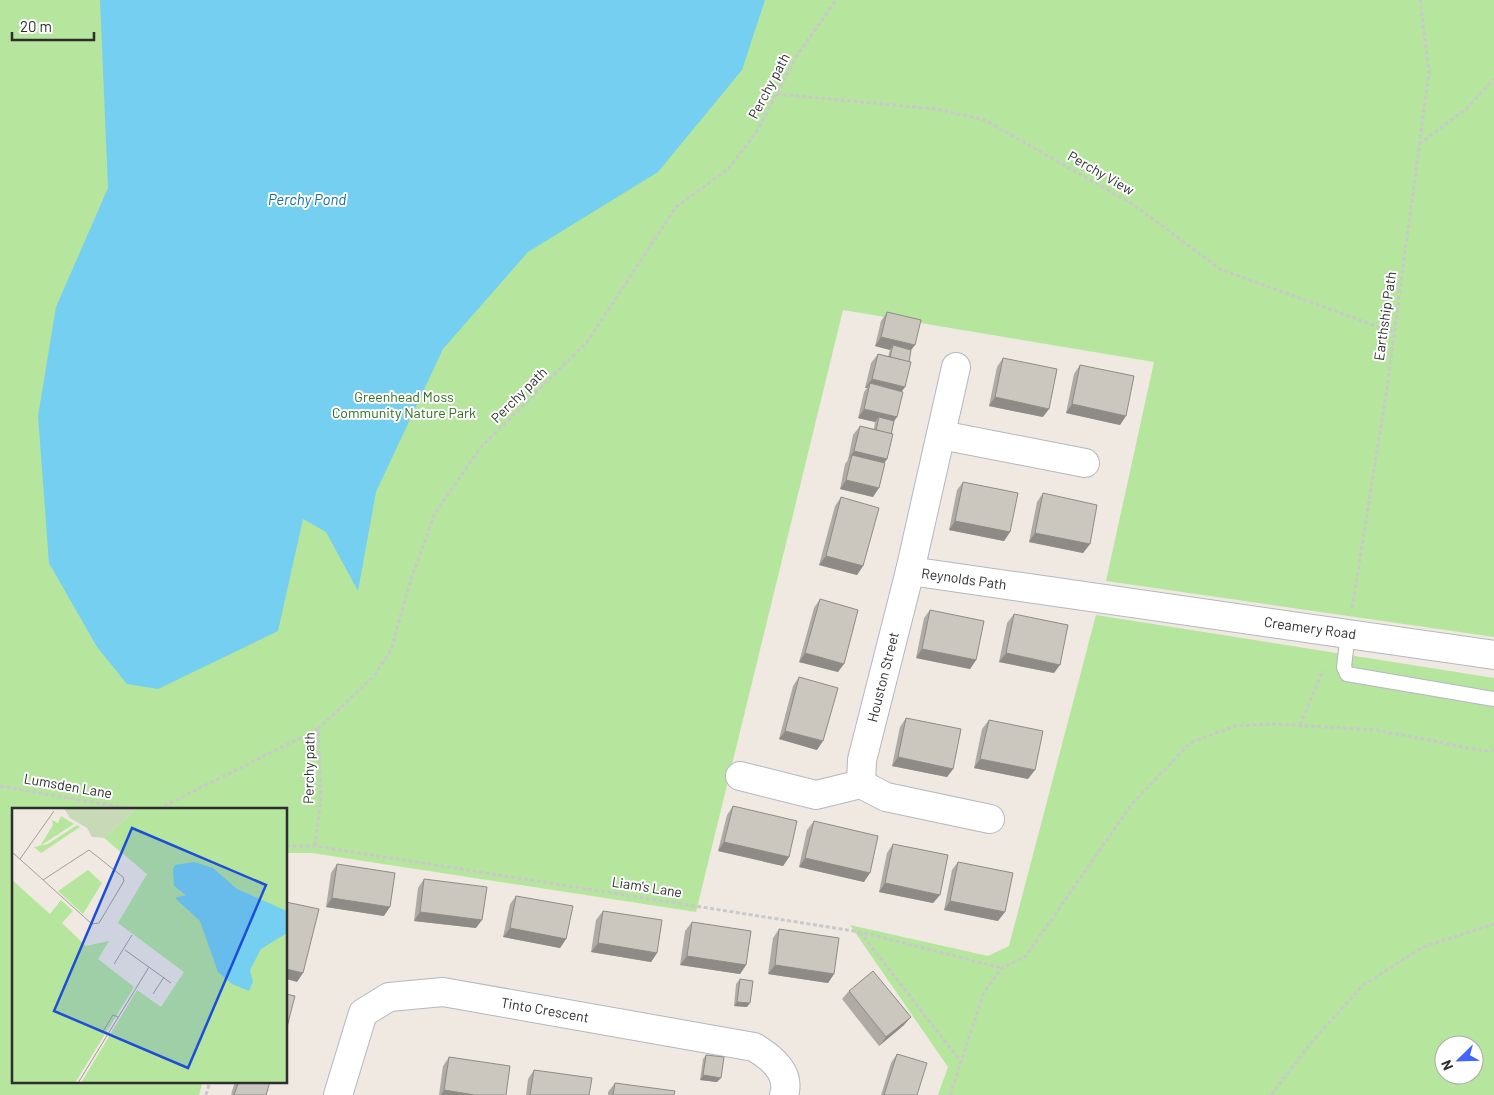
<svg xmlns="http://www.w3.org/2000/svg" width="1494" height="1095" viewBox="0 0 1494 1095" font-family="Barlow,sans-serif">
  <rect width="100%" height="100%" fill="#efe9e1"/>
  <g fill="#b6e59e" fill-rule="evenodd">
    <polygon points="0,0 1494,0 1494,637 1106,581 1154,362 843,310 696,912 312,853 286,853 286,809 14,809 14,1081 203,1081 199,1095 0,1095"/>
    <path d="M1096 615 1494 678V1095H938L948 1067 850 925 988 956 1009 946ZM1444 1045H1474V1075H1444Z"/>
  </g>
  <polygon fill="#75cff0" points="100,0 765,0 742,70 658,172 528,252 443,349 376,492 358,591 326,532 303,519 278,631 158,689 127,684 97,647 49,563 38,416 56,307 108,188"/>
  <g fill="none" stroke-linecap="round" stroke-linejoin="round">
    <defs>
      <polyline id="service" points="1348,633 1344,667 1347,674 1494,699"/>
      <g id="minor">
        <polyline points="941,435 1085,463"/>
        <polyline points="910,571 1494,655"/>
        <polyline points="740,776 816,795 861,784 886,797 990,819"/>
        <polyline points="861,784 862,760 910,571 956,367"/>
        <path d="M338 1095 363 1013 389 997 443 992 754 1047C771 1057 791 1073 784 1095"/>
      </g>
    </defs>
    <use href="#service" stroke="#b4b7c1" stroke-width="16"/>
    <use href="#minor" stroke="#b4b7c1" stroke-width="30"/>
    <g stroke="#c9c9c9" stroke-width="3" stroke-dasharray="4 2.5" stroke-linecap="butt">
      <polyline points="776,94 936,109 985,120 1134,205 1220,269 1395,333"/>
      <polyline points="1419,144 1466,109 1494,79"/>
      <polyline points="1352,608 1387,388 1429,72 1420,0"/>
      <polyline points="1300,725 1323,670"/>
      <polyline points="0,786 132,809"/>
      <polyline points="158,809 318,729"/>
      <polyline points="286,846 315,846 860,932 1002,968"/>
      <polyline points="315,846 321,797 318,729 373,677 391,650 410,582 435,513 481,447 587,342 676,207 728,169 756,133 796,57 836,0"/>
      <polyline points="860,932 962,1063"/>
      <polyline points="206,1095 210,1081"/>
      <polyline points="950,1095 984,992 1002,968 1026,956 1131,805 1190,743 1234,726 1274,724 1376,730 1485,751 1494,750"/>
      <polyline points="1271,1095 1311,1043 1362,986 1423,947 1494,924"/>
    </g>
    <use href="#service" stroke="#fff" stroke-width="14"/>
    <use href="#minor" stroke="#fff" stroke-width="28"/>
  </g>
  <g fill="#afaba4">
    <polygon points="887,312 911,350 909,362 905,387 902,391 897,417 894,421 887,459 884,463 873,497 840,489 845,464 848,460 853,435 860,426 874,429 875,422 858,418 864,392 867,388 865,388 871,363 878,354 888,357 890,350 875,346 881,321"/>
    <polygon points="1003,358 1043,417 989,406 997,367"/>
    <polygon points="1080,365 1120,425 1066,413 1074,374"/>
    <polygon points="963,482 1010,532 1004,541 949,530 957,490"/>
    <polygon points="1043,493 1090,544 1083,553 1029,542 1037,502"/>
    <polygon points="841,497 863,566 857,575 819,565 835,506"/>
    <polygon points="820,599 838,672 799,662 814,608"/>
    <polygon points="930,610 976,660 970,669 916,658 924,618"/>
    <polygon points="1014,614 1054,673 999,662 1007,623"/>
    <polygon points="799,677 817,750 779,739 793,686"/>
    <polygon points="906,718 953,769 947,777 892,766 900,727"/>
    <polygon points="989,720 1028,779 974,768 982,729"/>
    <polygon points="733,806 789,857 783,866 718,851 727,815"/>
    <polygon points="814,821 864,882 799,867 807,830"/>
    <polygon points="893,844 940,895 933,903 879,892 887,853"/>
    <polygon points="958,862 998,921 944,910 952,870"/>
    <polygon points="337,864 384,916 326,907 331,873"/>
    <polygon points="424,879 476,928 414,921 418,888"/>
    <polygon points="516,896 566,939 560,948 503,937 510,904"/>
    <polygon points="603,911 657,953 651,962 591,952 596,920"/>
    <polygon points="692,922 746,965 740,974 680,965 685,931"/>
    <polygon points="779,929 834,974 828,983 768,974 773,938"/>
    <polygon points="740,979 747,1007 734,1006 736,984"/>
    <polygon points="849,991 904,1025 879,1046 842,999"/>
    <polygon points="897,1054 917,1095 881,1095 891,1063"/>
    <polygon points="706,1055 717,1082 700,1080 703,1059"/>
    <polygon points="449,1057 506,1095 439,1095 443,1066"/>
    <polygon points="534,1070 589,1095 526,1095 528,1079"/>
    <polygon points="235,1081 268,1081 266,1095 231,1095"/>
    <polygon points="615,1083 674,1095 608,1095 608,1092"/>
  </g>
  <g fill="#8e8b86">
    <polygon points="881,337 915,345 908,354 893,345 890,350 875,346"/>
    <polygon points="872,379 905,387 898,396 870,383 867,388 865,388"/>
    <polygon points="995,397 1049,409 1043,417 989,406"/>
    <polygon points="1072,404 1126,416 1120,425 1066,413"/>
    <polygon points="864,409 897,417 891,425 879,417 875,422 858,418"/>
    <polygon points="854,451 887,459 881,468 852,455 847,460"/>
    <polygon points="846,480 879,488 873,497 840,489"/>
    <polygon points="955,521 1010,532 1004,541 949,530"/>
    <polygon points="1035,533 1090,544 1083,553 1029,542"/>
    <polygon points="826,556 863,566 857,575 819,565"/>
    <polygon points="922,649 976,660 970,669 916,658"/>
    <polygon points="805,653 844,664 838,672 799,662"/>
    <polygon points="1006,653 1060,665 1054,673 999,662"/>
    <polygon points="785,731 823,741 817,750 779,739"/>
    <polygon points="898,757 953,769 947,777 892,766"/>
    <polygon points="980,759 1035,770 1028,779 974,768"/>
    <polygon points="724,842 789,857 783,866 718,851"/>
    <polygon points="805,858 870,873 864,882 799,867"/>
    <polygon points="885,883 940,895 933,903 879,892"/>
    <polygon points="332,898 390,907 384,916 326,907"/>
    <polygon points="950,901 1005,912 998,921 944,910"/>
    <polygon points="420,912 482,920 476,928 414,921"/>
    <polygon points="510,928 566,939 560,948 503,937"/>
    <polygon points="598,943 657,953 651,962 591,952"/>
    <polygon points="687,956 746,965 740,974 680,965"/>
    <polygon points="775,965 834,974 828,983 768,974"/>
    <polygon points="286,969 303,973 297,982 286,979"/>
    <polygon points="737,1002 750,1003 747,1007 734,1006"/>
    <polygon points="911,1017 904,1025 879,1046 886,1037"/>
    <polygon points="703,1075 721,1078 717,1082 700,1080"/>
    <polygon points="444,1090 475,1095 441,1095"/>
  </g>
  <g fill="#cbc7bf" stroke="#8e8b86">
    <polygon points="887,312 921,320 915,345 881,337"/>
    <polygon points="893,345 911,350 909,362 890,357"/>
    <polygon points="878,354 911,362 905,387 872,379"/>
    <polygon points="1003,358 1057,369 1049,409 995,397"/>
    <polygon points="1080,365 1134,376 1126,416 1072,404"/>
    <polygon points="870,383 903,392 897,417 864,409"/>
    <polygon points="879,417 894,421 891,434 876,430"/>
    <polygon points="860,426 893,434 887,459 854,451"/>
    <polygon points="852,455 885,463 879,488 846,480"/>
    <polygon points="963,482 1018,493 1010,532 955,521"/>
    <polygon points="1043,493 1097,505 1090,544 1035,533"/>
    <polygon points="841,497 879,508 863,566 826,556"/>
    <polygon points="820,599 858,610 844,664 805,653"/>
    <polygon points="930,610 984,621 976,660 922,649"/>
    <polygon points="1014,614 1068,625 1060,665 1006,653"/>
    <polygon points="799,677 838,688 823,741 785,731"/>
    <polygon points="906,718 961,729 953,769 898,757"/>
    <polygon points="989,720 1043,731 1035,770 980,759"/>
    <polygon points="733,806 797,821 789,857 724,842"/>
    <polygon points="814,821 878,836 870,873 805,858"/>
    <polygon points="893,844 948,855 940,895 885,883"/>
    <polygon points="958,862 1013,873 1005,912 950,901"/>
    <polygon points="337,864 395,873 390,907 332,898"/>
    <polygon points="424,879 487,887 482,920 420,912"/>
    <polygon points="516,896 573,906 566,939 510,928"/>
    <polygon points="286,902 319,909 303,973 286,969"/>
    <polygon points="603,911 662,920 657,953 598,943"/>
    <polygon points="692,922 751,931 746,965 687,956"/>
    <polygon points="779,929 839,938 834,974 775,965"/>
    <polygon points="873,971 911,1017 886,1037 849,991"/>
    <polygon points="740,979 753,981 750,1003 737,1002"/>
    <polygon points="286,994 295,996 286,1031"/>
    <polygon points="897,1054 927,1063 917,1095 884,1095"/>
    <polygon points="706,1055 724,1057 721,1078 703,1075"/>
    <polygon points="449,1057 510,1066 506,1095 475,1095 444,1090"/>
    <polygon points="534,1070 592,1078 589,1095 530,1095"/>
    <polygon points="239,1081 268,1081 270,1082 266,1095 234,1095"/>
    <polygon points="615,1083 675,1091 674,1095 613,1095"/>
  </g>
  <g text-anchor="middle" stroke-width="4" stroke-linejoin="round" paint-order="stroke">
    <g font-size="14" fill="#2e2e2e" stroke="#fff">
      <text transform="translate(769 86) rotate(-62)" y="5">Perchy path</text>
      <text transform="translate(1101 173) rotate(30)" y="5">Perchy View</text>
      <text transform="translate(1385 316) rotate(-82)" y="5">Earthship Path</text>
      <text transform="translate(519 395) rotate(-45)" y="5">Perchy path</text>
      <text transform="translate(964 579) rotate(8)" y="5">Reynolds Path</text>
      <text transform="translate(1310 628) rotate(8)" y="5">Creamery Road</text>
      <text transform="translate(883 677) rotate(-76)" y="5">Houston Street</text>
      <text transform="translate(309 768) rotate(-89)" y="5">Perchy path</text>
      <text transform="translate(68 786) rotate(10)" y="5">Lumsden Lane</text>
      <text transform="translate(647 887) rotate(9)" y="5">Liam's Lane</text>
      <text transform="translate(545 1010) rotate(10)" y="5">Tinto Crescent</text>
    </g>
    <g font-size="14" fill="#2c6e1b" stroke="#fff">
      <text x="404" y="402">Greenhead Moss<tspan x="404" dy="16">Community Nature Park</tspan></text>
    </g>
    <g font-size="15" font-style="italic" fill="#0d6fa3" stroke="#fff">
      <text x="307" y="205">Perchy Pond</text>
    </g>
  </g>
  <g transform="translate(12 808)">
    <rect width="275" height="275" fill="#efe9e1"/>
    <path d="M125 0H275V275H69L125 182 149 199 172 164 106 115 135 66 92 30ZM49 8 62 16 28 38 41 17 40 12 46 15ZM65 17 68 19 29 45 22 39 36 36ZM76 62 90 75 71 106 46 83ZM0 72 38 106 49 92 61 103 50 115 74 138 97 133 86 151 122 179 63 275H0Z" fill="#b6e59e"/>
    <path d="M52 0H125L92 30 80 29 75 20 58 10Z" fill="#c8d9b8"/>
    <path d="M182 54 201 60 225 81 275 103V125L249 141 238 162 241 174 237 183 220 176 206 164 188 113 163 90 174 87 162 78 161 61 163 57Z" fill="#75cff0"/>
    <path fill="none" stroke="#a29e99" stroke-width="1" d="M0 44 80 116 87 115 112 73 111 69 77 42 31 72M8 51 42 3M113 142 159 175M102 156 120 127M141 186 152 169M90 225 101 207 106 209M66 275 137 159"/>
    <path fill="#1d4ed8" fill-opacity="0.15" stroke="#1d4ed8" stroke-width="2.5" d="M120 20 254 77 176 260 42 203Z"/>
    <rect width="275" height="275" fill="none" stroke="#2e2e2e" stroke-width="2.5"/>
  </g>
  <g transform="translate(1459 1060) rotate(247)"><circle r="24" fill="#ffffff" stroke="#ababab"/>
  <path d="M0-4L9 19L0 12L-9 19Z" fill="#4264fb"/>
  <text y="-8" font-size="14" font-weight="bold" text-anchor="middle" fill="#2e2e2e">N</text>
  </g>
  <path d="M12 32v8h82v-8" fill="none" stroke="#2e2e2e" stroke-width="2.5"/>
  <text x="20" y="32" font-size="15" fill="#2e2e2e" stroke="#ffffff" stroke-width="4" paint-order="stroke">20 m</text>
</svg>
